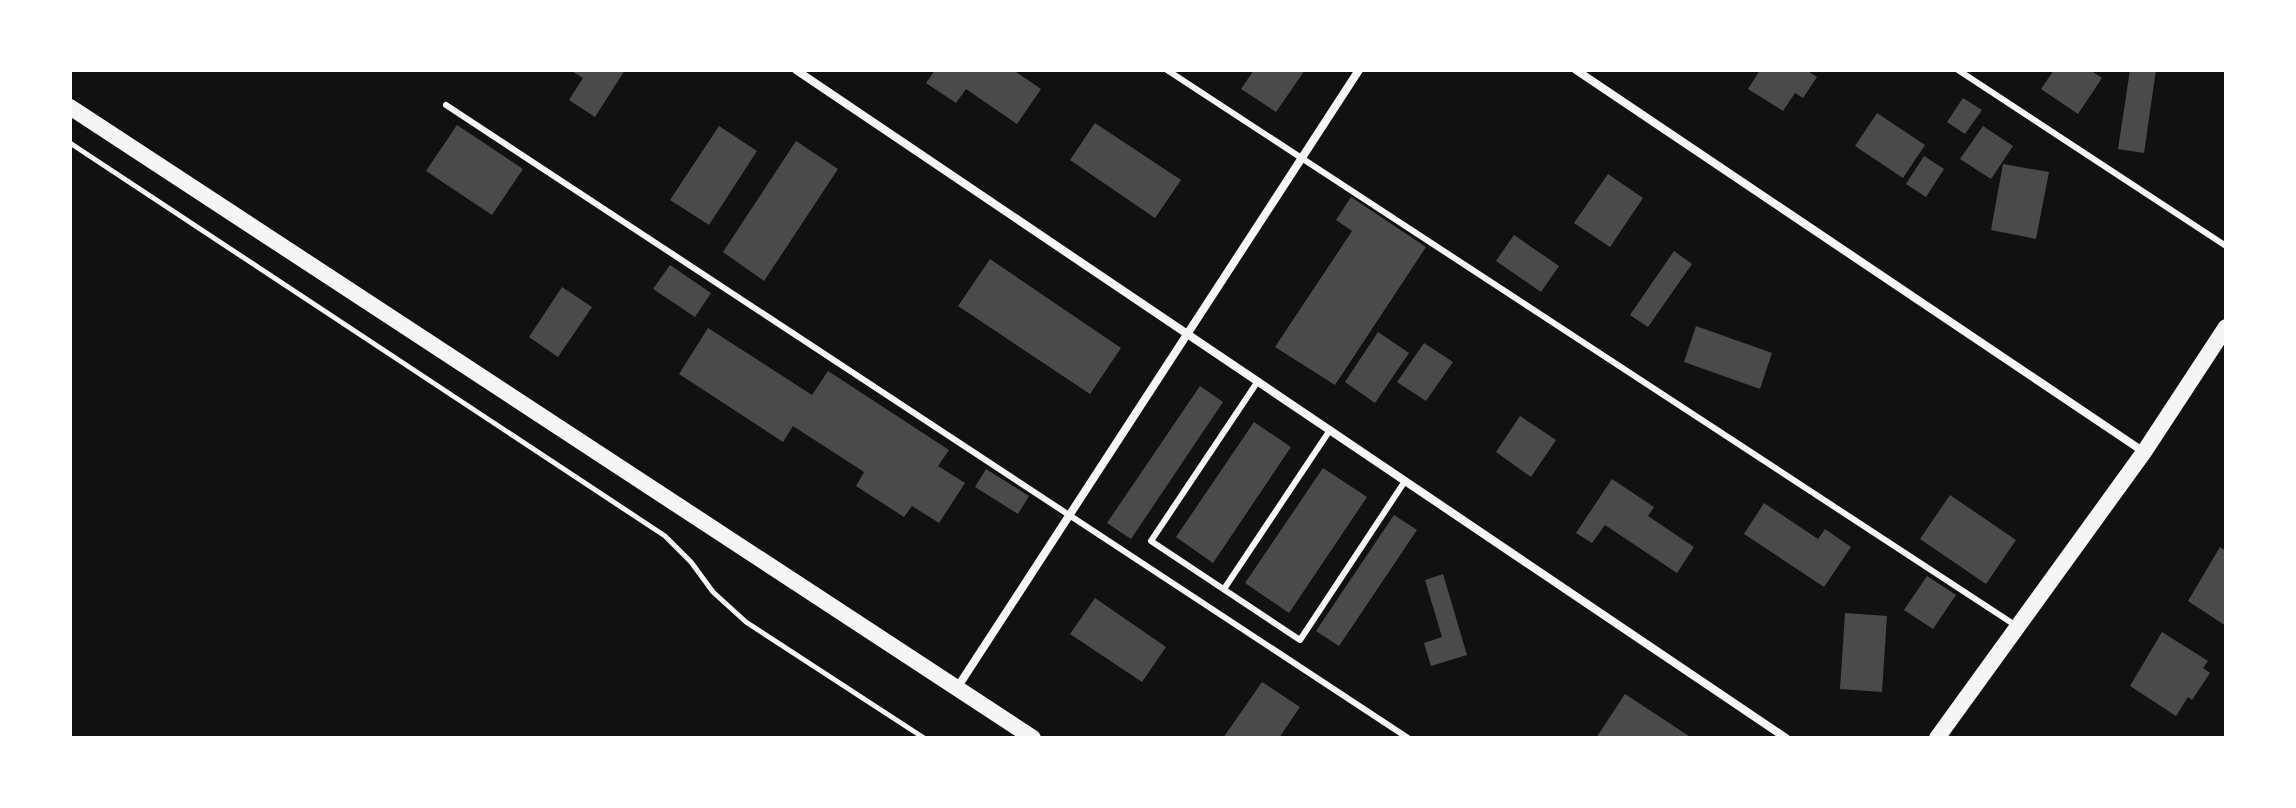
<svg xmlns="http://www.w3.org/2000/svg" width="2296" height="808" viewBox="0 0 2296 808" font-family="'Roboto Serif',serif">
  <rect width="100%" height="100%" fill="#111"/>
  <g fill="#4a4a4a">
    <polygon points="570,70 625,70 595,117 569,100 583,78"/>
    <polygon points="935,70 1013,70 1041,89 1017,124 966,89 956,103 926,83"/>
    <polygon points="1254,70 1305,70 1276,112 1241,89"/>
    <polygon points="1760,70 1806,70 1817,77 1803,98 1795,93 1783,111 1748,89"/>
    <polygon points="2054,70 2090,70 2102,78 2078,114 2041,89"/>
    <polygon points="2130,70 2156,70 2144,153 2118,149"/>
    <polygon points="1963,98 1982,110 1965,134 1947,122"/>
    <polygon points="1877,113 1925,145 1903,178 1855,146"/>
    <polygon points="1095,123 1181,180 1155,218 1070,160"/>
    <polygon points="457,125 523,169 492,215 426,171"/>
    <polygon points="719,126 757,151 709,225 670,200"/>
    <polygon points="1983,126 2013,146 1991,179 1960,159"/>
    <polygon points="796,141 838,169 764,281 723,252"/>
    <polygon points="1924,156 1944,169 1926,197 1906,184"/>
    <polygon points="2003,164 2049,172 2036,239 1991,230"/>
    <polygon points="1608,174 1643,198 1610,247 1574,223"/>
    <polygon points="1351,197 1426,247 1335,385 1275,347 1352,231 1336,220"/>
    <polygon points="1514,235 1559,266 1541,292 1496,261"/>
    <polygon points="1674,251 1692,264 1648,327 1630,315"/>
    <polygon points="990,259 1121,348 1090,394 958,306"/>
    <polygon points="670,265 711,293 695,317 653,289"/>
    <polygon points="562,287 592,307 558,357 529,337"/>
    <polygon points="1696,326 1772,353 1760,389 1684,362"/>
    <polygon points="708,328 812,395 828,371 949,450 938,466 965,483 939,523 912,506 904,517 856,486 864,472 793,426 783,442 679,374"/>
    <polygon points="1378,332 1409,353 1375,403 1345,382"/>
    <polygon points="1424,343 1453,362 1426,401 1397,382"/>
    <polygon points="1200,386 1223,402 1131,539 1107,523"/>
    <polygon points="1520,416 1556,440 1531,477 1496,452"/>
    <polygon points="1254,422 1291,447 1213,563 1176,537"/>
    <polygon points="1323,468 1367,497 1289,613 1245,583"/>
    <polygon points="986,469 1029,496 1018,514 975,487"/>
    <polygon points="1612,479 1654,507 1648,516 1694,547 1677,573 1605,525 1592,543 1576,533"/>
    <polygon points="1950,495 2016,540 1986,584 1920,539"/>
    <polygon points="1764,503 1818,539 1825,529 1851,547 1824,587 1744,534"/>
    <polygon points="1394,515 1417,530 1339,646 1316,631"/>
    <polygon points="2220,547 2226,551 2226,626 2188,601"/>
    <polygon points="1443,574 1467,655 1431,666 1424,643 1442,637 1425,580"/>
    <polygon points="1927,576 1956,595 1933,629 1904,610"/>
    <polygon points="1095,598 1166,647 1142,682 1070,634"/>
    <polygon points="1845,613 1887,616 1882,692 1840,689"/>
    <polygon points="2162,632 2208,661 2203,668 2210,673 2192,700 2188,697 2176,716 2130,686"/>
    <polygon points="1262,682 1300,707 1279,738 1223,738"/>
    <polygon points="1625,694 1692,738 1596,738"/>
  </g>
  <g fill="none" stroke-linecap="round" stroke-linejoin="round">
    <polyline stroke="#f5f5f5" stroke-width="5" points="70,143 665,536 691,562 713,592 746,622 924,738"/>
    <g stroke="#f5f5f5" stroke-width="6">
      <polyline points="1167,70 2015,625"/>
      <polyline points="1958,70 2226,246"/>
      <polyline points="446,105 1408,738"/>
      <polyline points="1258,381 1151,541 1300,640 1405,481"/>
      <polyline points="1224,589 1330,430"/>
    </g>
    <g stroke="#f5f5f5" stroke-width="8">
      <polyline points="796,70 1786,738"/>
      <polyline points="1576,70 2144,452"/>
      <polyline points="957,688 1359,70"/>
    </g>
    <g stroke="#f5f5f5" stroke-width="16">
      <polyline points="70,107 1033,738"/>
      <polyline points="1937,738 2144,452 2226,327"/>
    </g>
  </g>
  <rect width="2296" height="808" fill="none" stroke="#ffffff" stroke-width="144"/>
</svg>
